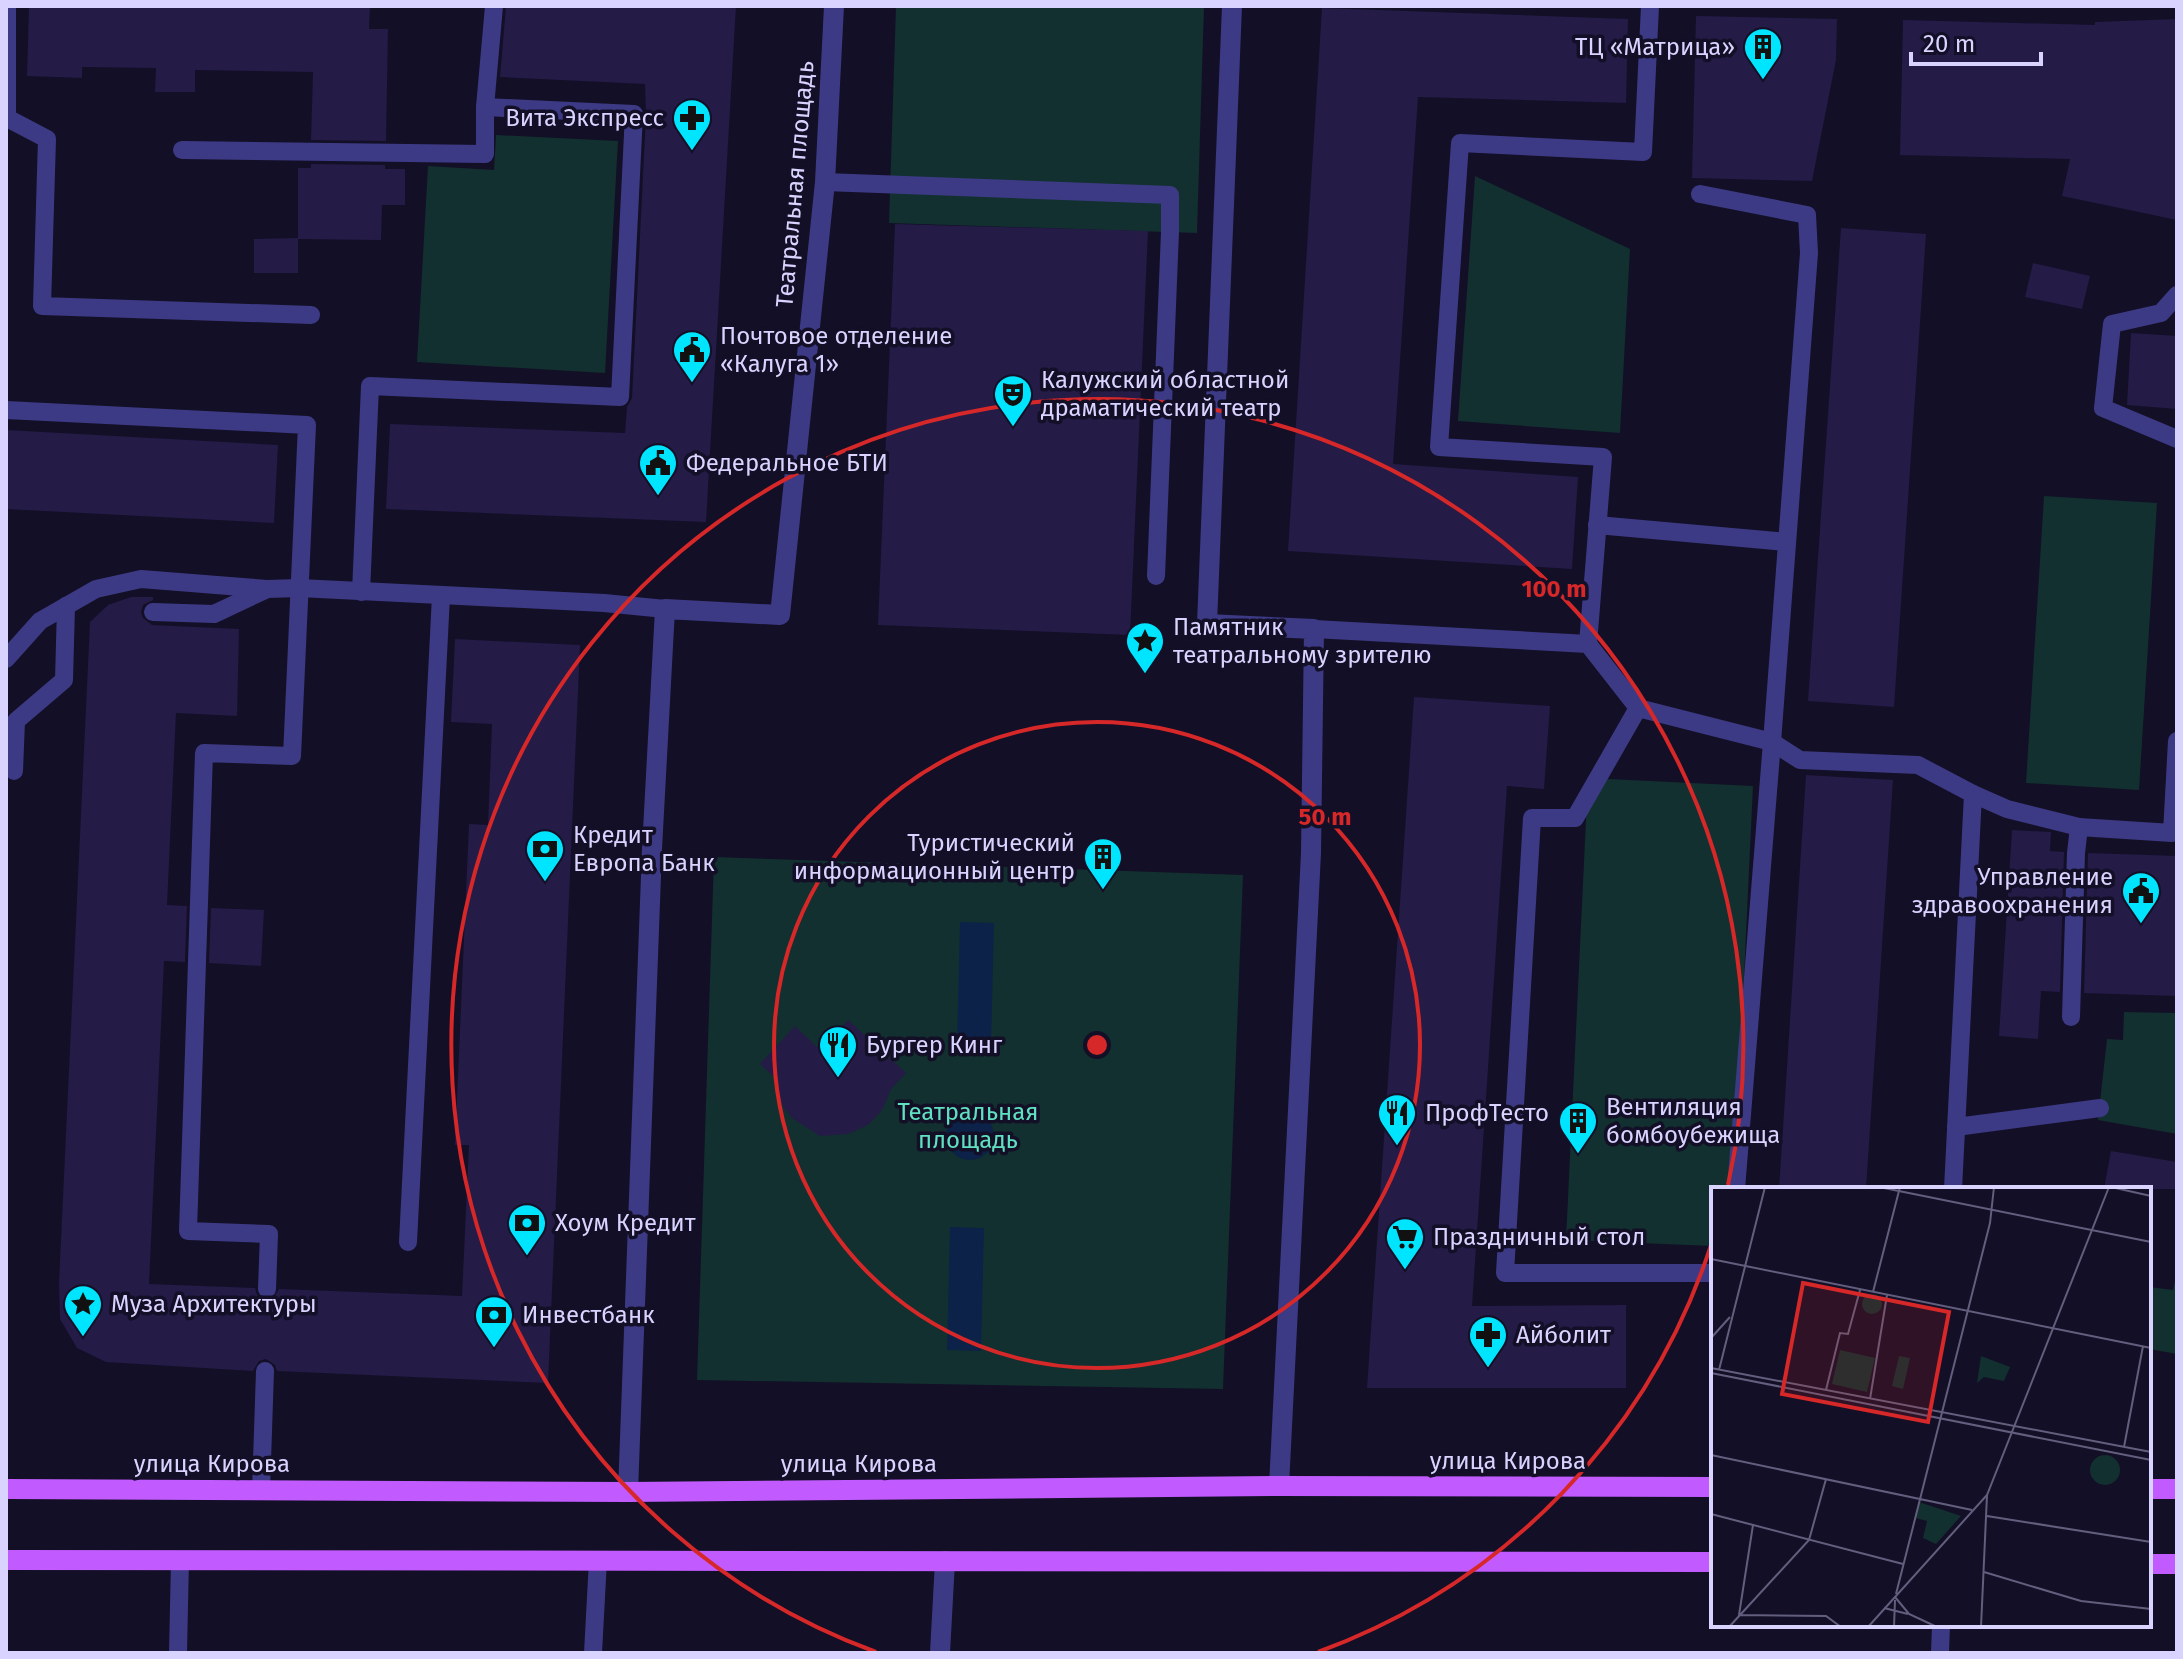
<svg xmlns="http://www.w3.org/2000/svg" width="2183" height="1659" viewBox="0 0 2183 1659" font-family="'Fira Sans',sans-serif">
  <rect width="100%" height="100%" fill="#130f26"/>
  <g fill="#12302f">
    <polygon points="896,6 1204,6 1197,233 889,223"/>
    <polygon points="496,135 618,141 605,373 417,362 428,166 494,170"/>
    <polygon points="1475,176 1630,249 1620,433 1458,421"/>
    <polygon points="2044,496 2157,503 2139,790 2026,783"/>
    <polygon points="1588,778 1753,786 1734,1189 1713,1189 1713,1246 1566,1240"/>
    <polygon points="714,857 1243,875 1223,1389 697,1380"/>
    <polygon points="2124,1012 2177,1013 2177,1134 2098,1120 2107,1039 2123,1040"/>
    <polygon points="2177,1272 2177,1354 2149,1349 2149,1287 2173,1290"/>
  </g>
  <g fill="#0c2248">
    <polygon points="960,922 994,923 991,1046 957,1045"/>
    <circle cx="970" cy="1136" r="24"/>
    <polygon points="950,1227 984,1228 981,1351 947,1350"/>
  </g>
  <g fill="#241b47">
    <polygon points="29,6 370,6 369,29 388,29 386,141 311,140 313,72 195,70 195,92 155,92 156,68 82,67 82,78 27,76"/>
    <polygon points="506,6 736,6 706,522 386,509 390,424 625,433 627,407 632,398 646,115 645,84 500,77"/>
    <polygon points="1322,8 1628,19 1626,103 1418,97 1393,464 1578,477 1572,569 1288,551"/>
    <polygon points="1696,16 1837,19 1836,60 1812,181 1692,178"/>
    <polygon points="2177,19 2177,220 2062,196 2070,159 1900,155 1903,20 2095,25 2095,22"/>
    <polygon points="311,164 385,165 385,169 405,169 405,205 382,205 381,240 298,239 298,168 311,168"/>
    <polygon points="895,224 1148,231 1130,635 878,625"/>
    <polygon points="1841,228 1926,234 1894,707 1808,701"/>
    <polygon points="298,238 298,273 254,273 254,239"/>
    <polygon points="2033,263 2090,276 2082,309 2025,297"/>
    <polygon points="2131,333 2177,336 2177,409 2127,405"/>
    <polygon points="6,430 278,445 274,523 6,509"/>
    <polygon points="131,597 153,597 153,600 143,605 141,612 143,618 152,625 239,629 237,716 176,713 167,905 187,906 185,962 164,961 149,1284 255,1288 257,1295 266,1301 273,1299 279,1289 462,1296 469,1145 455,1145 469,824 488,825 492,724 451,722 455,639 580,645 548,1383 277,1371 275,1365 266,1359 259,1361 253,1371 106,1362 77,1348 60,1319 59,1283 90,622 108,605"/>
    <polygon points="1414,697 1550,706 1544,789 1507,786 1472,1306 1626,1305 1626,1388 1367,1388"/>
    <polygon points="1806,775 1893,780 1866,1189 1779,1189"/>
    <polygon points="2012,830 2051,832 2050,851 2064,852 2060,992 2041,991 2038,1039 1999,1036"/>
    <polygon points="2088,853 2177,856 2177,996 2084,993"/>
    <polygon points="211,908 264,910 261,966 209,963"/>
    <polygon points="848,1020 906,1073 891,1089 882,1110 868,1125 848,1134 820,1136 792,1118 783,1107 774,1077 760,1064 795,1026 820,1050"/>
    <polygon points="2111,1151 2177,1162 2177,1189 2104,1189"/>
  </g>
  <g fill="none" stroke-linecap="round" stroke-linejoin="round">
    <g stroke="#3d3a85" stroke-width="18">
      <polyline points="7,6 7,118 47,139 42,306 311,315"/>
      <polyline points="182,150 485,154 485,107 494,6"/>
      <polyline points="825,182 1170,195 1170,232 1156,576"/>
      <polyline points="1700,194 1807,215 1809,253 1772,742 1800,760 1918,765 1973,794 1953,1189"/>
      <polyline points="2177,295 2161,313 2112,324 2103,408 2177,439"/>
      <polyline points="6,410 307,425 292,756 204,753 188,1231 269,1234 267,1289"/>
      <polyline points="1597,525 1787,542"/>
      <polyline points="361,592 370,386 620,397 634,114 485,107"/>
      <polyline points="153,612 214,614 265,590"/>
      <polyline points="1314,629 1588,644 1638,708 1772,742 1736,1189"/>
      <polyline points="1588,644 1603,457 1439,447 1460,143 1643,152 1650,6"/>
      <polyline points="6,659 40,621 96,589 141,579 267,589 299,588 604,603 665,609"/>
      <polyline points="1638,708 1575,818 1532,818 1505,1273 1713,1273"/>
      <polyline points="14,771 16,721 64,680 66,606"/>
      <polyline points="1973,794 2007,809 2079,827 2172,833 2177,741"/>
      <polyline points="2071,1017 2076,853 2079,827"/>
      <polyline points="1956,1127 2100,1108"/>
      <polyline points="408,1242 441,596"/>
      <polyline points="261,1491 265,1371"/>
      <polyline points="178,1653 180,1560"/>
      <polyline points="593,1653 598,1560"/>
      <polyline points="1940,1653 1941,1625"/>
    </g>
    <polyline stroke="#3d3a85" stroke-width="20" points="940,1653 945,1561"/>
    <g stroke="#3d3a85" stroke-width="20">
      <polyline points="1232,6 1207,624 1314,629 1311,853 1279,1486"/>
      <polyline points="628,1492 652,849 665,609 780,615 825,182 834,6"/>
    </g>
    <g stroke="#c25bff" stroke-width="20">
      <polyline points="6,1489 628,1492 1279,1486 1713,1487"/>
      <polyline points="2149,1489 2177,1489"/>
      <polyline points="6,1560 1713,1562"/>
      <polyline points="2149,1564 2177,1564"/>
    </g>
  </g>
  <g fill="none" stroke="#d62828" stroke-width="4">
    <circle cx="1097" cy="1045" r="323"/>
    <path d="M1711 1245A646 646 0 0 1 1318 1652M876 1652A646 646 0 1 1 1728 1185"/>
  </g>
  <defs>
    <symbol id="building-pin" viewBox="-11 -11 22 30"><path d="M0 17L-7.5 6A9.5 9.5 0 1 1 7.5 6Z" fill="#00e5ff" stroke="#130f26"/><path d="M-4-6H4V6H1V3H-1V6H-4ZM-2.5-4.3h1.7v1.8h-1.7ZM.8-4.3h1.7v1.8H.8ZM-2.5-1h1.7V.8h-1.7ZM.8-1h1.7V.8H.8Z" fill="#111"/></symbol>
    <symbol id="pharmacy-pin" viewBox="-11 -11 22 30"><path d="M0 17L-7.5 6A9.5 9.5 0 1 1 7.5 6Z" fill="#00e5ff" stroke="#130f26"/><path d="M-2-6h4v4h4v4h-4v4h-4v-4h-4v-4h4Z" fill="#111"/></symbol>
    <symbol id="civic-pin" viewBox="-11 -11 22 30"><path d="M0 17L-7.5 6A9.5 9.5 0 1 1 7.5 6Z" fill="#00e5ff" stroke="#130f26"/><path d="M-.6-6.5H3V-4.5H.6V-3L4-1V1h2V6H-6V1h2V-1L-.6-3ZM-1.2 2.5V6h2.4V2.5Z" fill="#111"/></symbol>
    <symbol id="theatre-pin" viewBox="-11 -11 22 30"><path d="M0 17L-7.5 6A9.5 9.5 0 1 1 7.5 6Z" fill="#00e5ff" stroke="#130f26"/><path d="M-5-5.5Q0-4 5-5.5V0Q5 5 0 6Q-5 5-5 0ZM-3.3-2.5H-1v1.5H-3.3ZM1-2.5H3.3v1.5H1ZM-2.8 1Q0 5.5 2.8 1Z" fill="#111"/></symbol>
    <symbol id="sight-pin" viewBox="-11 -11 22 30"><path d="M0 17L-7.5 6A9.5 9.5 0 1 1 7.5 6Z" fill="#00e5ff" stroke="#130f26"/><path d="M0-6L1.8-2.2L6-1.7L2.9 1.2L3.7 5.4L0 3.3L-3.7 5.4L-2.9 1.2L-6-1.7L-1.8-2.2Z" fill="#111"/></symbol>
    <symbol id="bank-pin" viewBox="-11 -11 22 30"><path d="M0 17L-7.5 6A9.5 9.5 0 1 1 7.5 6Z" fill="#00e5ff" stroke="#130f26"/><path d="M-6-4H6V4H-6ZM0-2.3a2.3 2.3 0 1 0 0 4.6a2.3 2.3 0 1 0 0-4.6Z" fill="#111"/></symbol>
    <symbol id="restaurant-pin" viewBox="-11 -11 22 30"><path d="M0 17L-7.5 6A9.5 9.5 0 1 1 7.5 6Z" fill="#00e5ff" stroke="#130f26"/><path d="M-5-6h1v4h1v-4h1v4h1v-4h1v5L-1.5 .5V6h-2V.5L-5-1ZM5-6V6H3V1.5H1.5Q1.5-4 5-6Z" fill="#111"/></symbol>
    <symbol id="supermarket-pin" viewBox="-11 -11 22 30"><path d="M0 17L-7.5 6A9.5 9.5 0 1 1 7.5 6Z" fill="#00e5ff" stroke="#130f26"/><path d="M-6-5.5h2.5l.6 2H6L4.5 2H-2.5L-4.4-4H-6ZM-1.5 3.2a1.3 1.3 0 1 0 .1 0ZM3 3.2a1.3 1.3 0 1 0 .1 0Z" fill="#111"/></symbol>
  </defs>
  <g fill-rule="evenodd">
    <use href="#building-pin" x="1741" y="25" width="44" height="60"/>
    <use href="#pharmacy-pin" x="670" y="96" width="44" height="60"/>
    <use href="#civic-pin" x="670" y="328" width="44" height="60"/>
    <use href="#theatre-pin" x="991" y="372" width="44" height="60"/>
    <use href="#civic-pin" x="636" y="441" width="44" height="60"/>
    <use href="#sight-pin" x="1123" y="619" width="44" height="60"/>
    <use href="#bank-pin" x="523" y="827" width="44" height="60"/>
    <use href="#building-pin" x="1081" y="835" width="44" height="60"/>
    <use href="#civic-pin" x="2119" y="869" width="44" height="60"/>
    <use href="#restaurant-pin" x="816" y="1023" width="44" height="60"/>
    <use href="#restaurant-pin" x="1375" y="1091" width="44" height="60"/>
    <use href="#building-pin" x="1556" y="1099" width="44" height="60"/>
    <use href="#bank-pin" x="505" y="1201" width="44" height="60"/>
    <use href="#supermarket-pin" x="1383" y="1215" width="44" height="60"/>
    <use href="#sight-pin" x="61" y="1282" width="44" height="60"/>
    <use href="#bank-pin" x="472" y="1293" width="44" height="60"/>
    <use href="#pharmacy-pin" x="1466" y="1313" width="44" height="60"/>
  </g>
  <g text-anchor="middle" stroke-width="7" stroke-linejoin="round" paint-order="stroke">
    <g font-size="24" fill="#d9d4ff" stroke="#130f26" text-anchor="start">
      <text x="1735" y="55" text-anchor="end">ТЦ «Матрица»</text>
      <text x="664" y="126" text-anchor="end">Вита Экспресс</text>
      <text x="720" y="344">Почтовое отделение<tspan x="720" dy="28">«Калуга 1»</tspan></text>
      <text x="1041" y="388">Калужский областной<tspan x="1041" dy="28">драматический театр</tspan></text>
      <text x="686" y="471">Федеральное БТИ</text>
      <text x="1173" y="635">Памятник<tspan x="1173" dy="28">театральному зрителю</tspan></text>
      <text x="573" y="843">Кредит<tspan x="573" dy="28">Европа Банк</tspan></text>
      <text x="1075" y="851" text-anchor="end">Туристический<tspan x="1075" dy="28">информационный центр</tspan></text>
      <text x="2113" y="885" text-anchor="end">Управление<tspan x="2113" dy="28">здравоохранения</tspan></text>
      <text x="866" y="1053">Бургер Кинг</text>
      <text x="1606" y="1115">Вентиляция<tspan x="1606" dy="28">бомбоубежища</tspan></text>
      <text x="1425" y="1121">ПрофТесто</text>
      <text x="555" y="1231">Хоум Кредит</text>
      <text x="1433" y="1245">Праздничный стол</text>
      <text x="111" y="1312">Муза Архитектуры</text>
      <text x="522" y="1323">Инвестбанк</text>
      <text x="1516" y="1343">Айболит</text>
    </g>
    <g font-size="24" fill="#d9d4ff" stroke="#130f26">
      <text transform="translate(795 184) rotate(-85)" y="8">Театральная площадь</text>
      <text x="1508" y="1469">улица Кирова</text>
      <text x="212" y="1472">улица Кирова</text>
      <text x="859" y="1472">улица Кирова</text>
    </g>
    <g font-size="24" fill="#5fe0c0" stroke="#130f26">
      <text x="968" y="1120">Театральная<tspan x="968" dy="28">площадь</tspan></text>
    </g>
  </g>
  <g transform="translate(1711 1187)">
    <rect width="440" height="440" fill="#130f26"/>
    <path d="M151 117a10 10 0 1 1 20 0a10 10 0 1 1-20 0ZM129 163 164 171 156 205 121 197ZM188 169 199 171 192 202 181 199ZM270 169 299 180 293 194 273 190 266 196ZM379 283a15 15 0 1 1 30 0a15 15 0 1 1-30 0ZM208 315 250 329 225 357 212 351 216 334 205 331Z" fill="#12302f"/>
    <path fill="none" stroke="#625e7d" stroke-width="2" d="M168 0 440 55M400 0 440 9M0 72 440 161M162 105 189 0M0 151 19 130M0 181 440 265M8 183 54 0M0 186 440 273M115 203 129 146 137 147 149 103M159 212 176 108M413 260 432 159M0 268 261 323M0 327 192 377M276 329 440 355M42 338 28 428 115 429 130 440M273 385 370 414 440 422M185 407 279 36 283 0M184 410 198 427 226 440M173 421 197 427M18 440 98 353 115 292M157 440 276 308 398 0M183 440 184 413M270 440 276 308"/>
    <path fill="#d62828" fill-opacity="0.15" stroke="#d62828" stroke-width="4" d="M92 96 238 125 217 235 71 207Z"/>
    <rect width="440" height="440" fill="none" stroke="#d9d4ff" stroke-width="4"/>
  </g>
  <circle cx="1097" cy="1045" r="12" fill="#d62828" stroke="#130f26" stroke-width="4"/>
  <g font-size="24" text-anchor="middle" font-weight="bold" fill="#d62828" stroke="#130f26" stroke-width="7" stroke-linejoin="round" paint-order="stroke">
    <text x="1554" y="597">100 m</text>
    <text x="1325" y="825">50 m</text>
  </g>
  <rect width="2183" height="1659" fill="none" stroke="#d9d4ff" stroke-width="16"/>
  <path d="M1911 52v12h130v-12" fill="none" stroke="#d9d4ff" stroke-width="4"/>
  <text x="1923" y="52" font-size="24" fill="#d9d4ff" stroke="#130f26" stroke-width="6" paint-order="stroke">20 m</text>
</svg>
